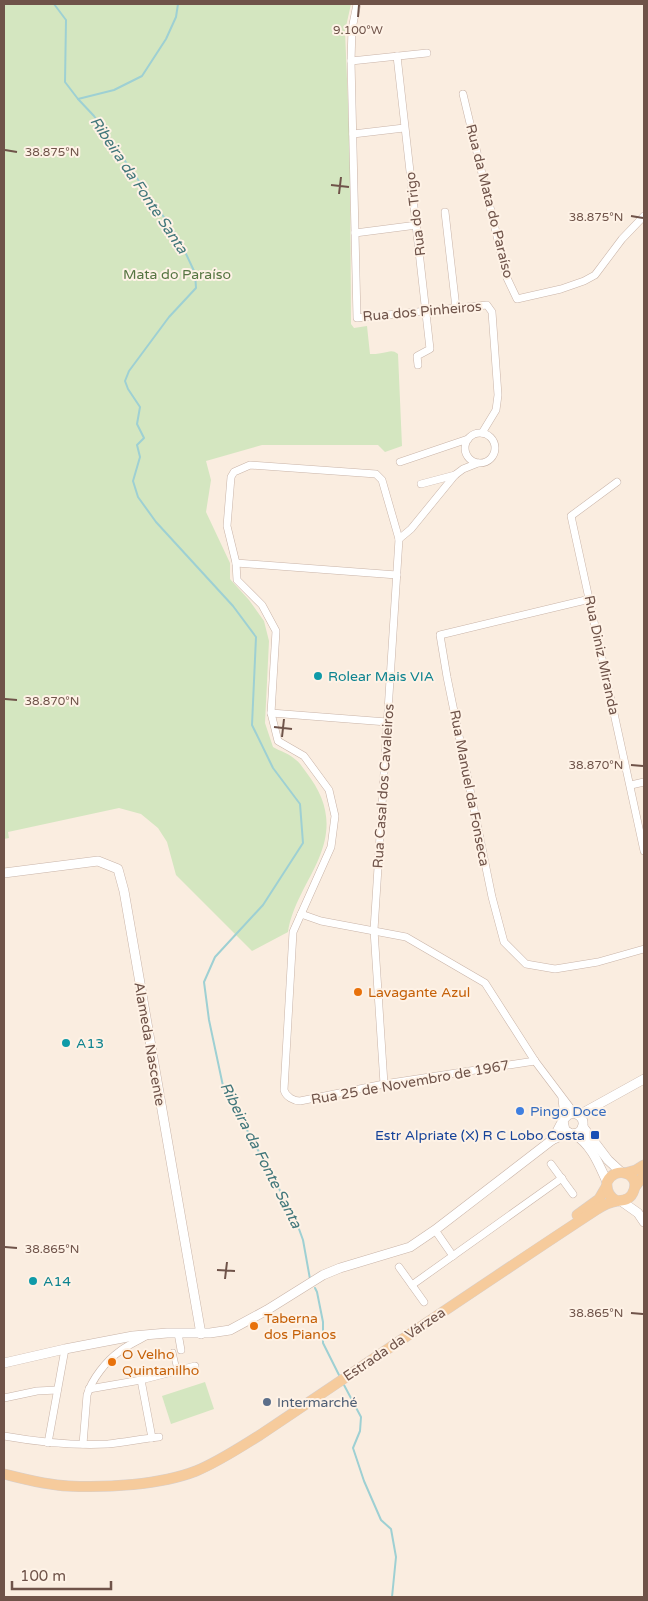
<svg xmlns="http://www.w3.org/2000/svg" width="648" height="1601" viewBox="0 0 648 1601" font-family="'Varela Round',sans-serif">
  <rect width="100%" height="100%" fill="#faede0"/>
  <g fill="#d4e6c0">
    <path d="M4 4H351L345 31 350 152 351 324 354 328 367 326 370 354C373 354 378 354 382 353 389 352 392 349 398 354L402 446 385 452 378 445H262L206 461 211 480 206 512 230 563V579L249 600 264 621 269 641 265 723 273 747C280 751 290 754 296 760 300 763 303 768 306 772 327 799 333 825 319 858 309 882 292 905 288 932L252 951 176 875 167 842 158 828 141 814 119 808 8 832 9 838 4 839Z"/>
    <polygon points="205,1382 214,1409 171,1424 162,1396"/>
  </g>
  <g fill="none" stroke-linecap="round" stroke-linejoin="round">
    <g stroke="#9ed0d3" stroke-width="2">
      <polyline points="54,4 66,20 65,82 78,99 94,116 179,239 195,273 196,288 169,317 129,371 125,381 128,389 140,407 137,424 144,438 137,445 140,457 133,481 138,497 156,522 233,606 256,637 252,725 273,768 300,804 303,843 263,905 215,957 204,982 209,1020 223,1086 295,1218 303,1240 310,1279"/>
      <polyline points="78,99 114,90 142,76 166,39 176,17 178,4"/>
      <polyline points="315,1288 317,1292 323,1322 323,1343 339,1375"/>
      <polyline points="344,1385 361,1417 360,1431 353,1448 364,1481 381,1520 391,1529 396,1557 392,1597"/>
    </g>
    <defs>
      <polyline id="pedestrian" points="173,1352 177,1370"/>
      <g id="minor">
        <polyline points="357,4 352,29 351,61 357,318 487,305 492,312 498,395 496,410 482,433"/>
        <polyline points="397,56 430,349 417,356 418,365"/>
        <polyline points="351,61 427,53"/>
        <polyline points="463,94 507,278 517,299 561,289 584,281 595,275 622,239 644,216"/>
        <polyline points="353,134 404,128"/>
        <polyline points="445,212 456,308"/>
        <polyline points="355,233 417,225"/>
        <circle cx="480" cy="448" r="15"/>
        <polyline points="400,462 468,439"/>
        <polyline points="617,482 571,516 644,851"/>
        <polyline points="421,484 455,475"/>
        <polyline points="399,539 411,529 455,475 463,469 478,463"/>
        <polyline points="236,563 397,575"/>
        <polyline points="590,599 440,635 447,677 492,897 504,942 526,964 555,969 598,962 644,949"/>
        <polyline points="271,713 387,722"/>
        <polyline points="631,785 644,782"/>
        <polyline points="301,914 321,921 406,937 485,983 535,1061 575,1114"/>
        <path d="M384 1084 374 930 399 539 382 480 376 474 250 465 234 472 231 477 227 526 236 563 237 580 262 605 276 631 271 713 278 741 304 756 329 790 335 816 331 847 293 932 284 1090C286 1097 294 1101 300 1101L384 1084 535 1061"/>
        <polyline points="562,1099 564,1118"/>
        <polyline points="551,1164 573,1194"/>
        <polyline points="435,1230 453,1256"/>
        <polyline points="399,1267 424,1302"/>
        <polyline points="412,1285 562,1178"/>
        <polyline points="178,1333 181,1350"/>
        <polyline points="141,1380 152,1438"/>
        <polyline points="89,1389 141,1380 195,1366"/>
        <polyline points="4,1398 37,1391 57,1390"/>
        <path d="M4 1436C38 1442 73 1446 108 1444 125 1442 142 1439 159 1437"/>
        <polyline points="48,1443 65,1349"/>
        <path d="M83 1444 87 1395C92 1379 106 1361 120 1351 128 1345 139 1340 148 1335"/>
      </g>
      <g id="tertiary">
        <polyline points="4,873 98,861 118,869 124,891 201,1334"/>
        <polyline points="579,1115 644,1079"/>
        <polyline points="583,1127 608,1160 621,1172"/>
        <path d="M574 1134C592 1145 599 1165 607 1182"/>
        <path d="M552 1140C557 1133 560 1124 565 1118 574 1106 592 1121 578 1133L571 1134 565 1130 563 1121"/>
        <polyline points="621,1201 638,1213 644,1222"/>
        <polyline points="4,1363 65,1349 133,1336 167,1333 210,1333 230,1330 267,1310 323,1275 340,1268 410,1247 435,1230 552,1140 568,1133"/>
      </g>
      <g id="primary">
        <polyline points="625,1173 636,1170 644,1165"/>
        <polyline points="635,1187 644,1175"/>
        <polyline points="577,1215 599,1199 606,1187"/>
        <path d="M4 1474C24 1479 46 1485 68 1486 106 1488 160 1485 196 1471 218 1462 239 1448 260 1435 372 1360 483 1284 596 1210 602 1206 609 1202 617 1201 624 1200 631 1200 634 1190 640 1173 615 1165 607 1182 606 1191 609 1197 617 1201"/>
      </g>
    </defs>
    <use href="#pedestrian" stroke="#c9b4a8" stroke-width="6"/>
    <use href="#minor" stroke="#c9b4a8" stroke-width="8"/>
    <use href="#tertiary" stroke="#c9b4a8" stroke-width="10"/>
    <use href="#primary" stroke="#d7cfcc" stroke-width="11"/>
    <use href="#pedestrian" stroke="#fff" stroke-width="5"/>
    <use href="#minor" stroke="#fff" stroke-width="7"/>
    <use href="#tertiary" stroke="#fff" stroke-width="9"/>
    <use href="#primary" stroke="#f6cb9c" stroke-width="10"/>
  </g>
  <path fill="none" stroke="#6f5349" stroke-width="2" d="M358 17 359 5M5 150 17 152M331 185 349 187M339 194 341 177M631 216 643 218M5 699 17 700M274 727 292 729M282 737 284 719M631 765 643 766M5 1247 17 1248M217 1270 235 1271M225 1279 227 1262M631 1313 643 1314"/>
  <g fill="#0f9aa8" stroke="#fef2e6" stroke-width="2">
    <circle cx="318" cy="676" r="5"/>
    <circle cx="66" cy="1043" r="5"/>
    <circle cx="33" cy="1281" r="5"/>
  </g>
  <g fill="#e8710a" stroke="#fef2e6" stroke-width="2">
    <circle cx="358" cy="992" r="5"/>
    <circle cx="254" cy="1326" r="5"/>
    <circle cx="112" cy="1362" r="5"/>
  </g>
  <circle fill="#3f7fe0" stroke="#fef2e6" stroke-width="2" cx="520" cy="1111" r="5"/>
  <rect fill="#1a4fb4" stroke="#fef2e6" stroke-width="2" x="590" y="1130" width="10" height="10" rx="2.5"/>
  <circle fill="#5c6f8a" stroke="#fef2e6" stroke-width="2" cx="267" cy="1402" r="5"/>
  <g text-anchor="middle" stroke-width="4" stroke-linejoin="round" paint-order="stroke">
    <g font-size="14" fill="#6f5349" stroke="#fef2e6">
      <text transform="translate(490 201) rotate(76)" y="5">Rua da Mata do Paraíso</text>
      <text transform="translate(415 214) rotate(-97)" y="5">Rua do Trigo</text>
      <text transform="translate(422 311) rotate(-5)" y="5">Rua dos Pinheiros</text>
      <text transform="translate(602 655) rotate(78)" y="5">Rua Diniz Miranda</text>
      <text transform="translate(383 786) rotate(-86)" y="5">Rua Casal dos Cavaleiros</text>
      <text transform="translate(470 788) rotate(79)" y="5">Rua Manuel da Fonseca</text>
      <text transform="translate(150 1044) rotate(80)" y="5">Alameda Nascente</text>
      <text transform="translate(410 1082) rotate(-10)" y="5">Rua 25 de Novembro de 1967</text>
      <text transform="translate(394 1344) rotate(-34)" y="5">Estrada da Várzea</text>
    </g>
    <g font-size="14" fill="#567542" stroke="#fef2e6">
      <text x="177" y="279">Mata do Paraíso</text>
    </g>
    <g font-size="14" fill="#0d838f" stroke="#fef2e6" text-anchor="start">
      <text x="328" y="681">Rolear Mais VIA</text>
      <text x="76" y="1048">A13</text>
      <text x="43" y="1286">A14</text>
    </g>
    <g font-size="14" fill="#c56008" stroke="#fef2e6" text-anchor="start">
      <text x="368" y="997">Lavagante Azul</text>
      <text x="264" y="1323">Taberna<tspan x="264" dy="16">dos Pianos</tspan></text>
      <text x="122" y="1359">O Velho<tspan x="122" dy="16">Quintanilho</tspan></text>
    </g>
    <g font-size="14" fill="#366cbe" stroke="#fef2e6" text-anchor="start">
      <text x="530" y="1116">Pingo Doce</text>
    </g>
    <g font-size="14" fill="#164399" stroke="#fef2e6" text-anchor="end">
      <text x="585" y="1140">Estr Alpriate (X) R C Lobo Costa</text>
    </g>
    <g font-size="14" fill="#4e5e75" stroke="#fef2e6" text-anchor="start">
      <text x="277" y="1407">Intermarché</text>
    </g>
    <g font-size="15" font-style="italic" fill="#42777b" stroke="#fef2e6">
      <text transform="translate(139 185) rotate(56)" y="5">Ribeira da Fonte Santa</text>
      <text transform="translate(261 1155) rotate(63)" y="5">Ribeira da Fonte Santa</text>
    </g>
  </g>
  <g font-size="12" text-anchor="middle" fill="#6f5349" stroke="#fef2e6" stroke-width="4" stroke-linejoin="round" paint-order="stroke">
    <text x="358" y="34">9.100°W</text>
    <text x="52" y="156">38.875°N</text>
    <text x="596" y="221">38.875°N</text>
    <text x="52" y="705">38.870°N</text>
    <text x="596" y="769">38.870°N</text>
    <text x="52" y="1253">38.865°N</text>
    <text x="596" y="1317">38.865°N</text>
  </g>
  <rect width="648" height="1601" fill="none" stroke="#6f5349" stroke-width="10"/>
  <path d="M12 1581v8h99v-8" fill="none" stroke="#6f5349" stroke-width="2.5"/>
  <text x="20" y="1581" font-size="15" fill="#6f5349" stroke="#fef2e6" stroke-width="4" paint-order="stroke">100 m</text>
</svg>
